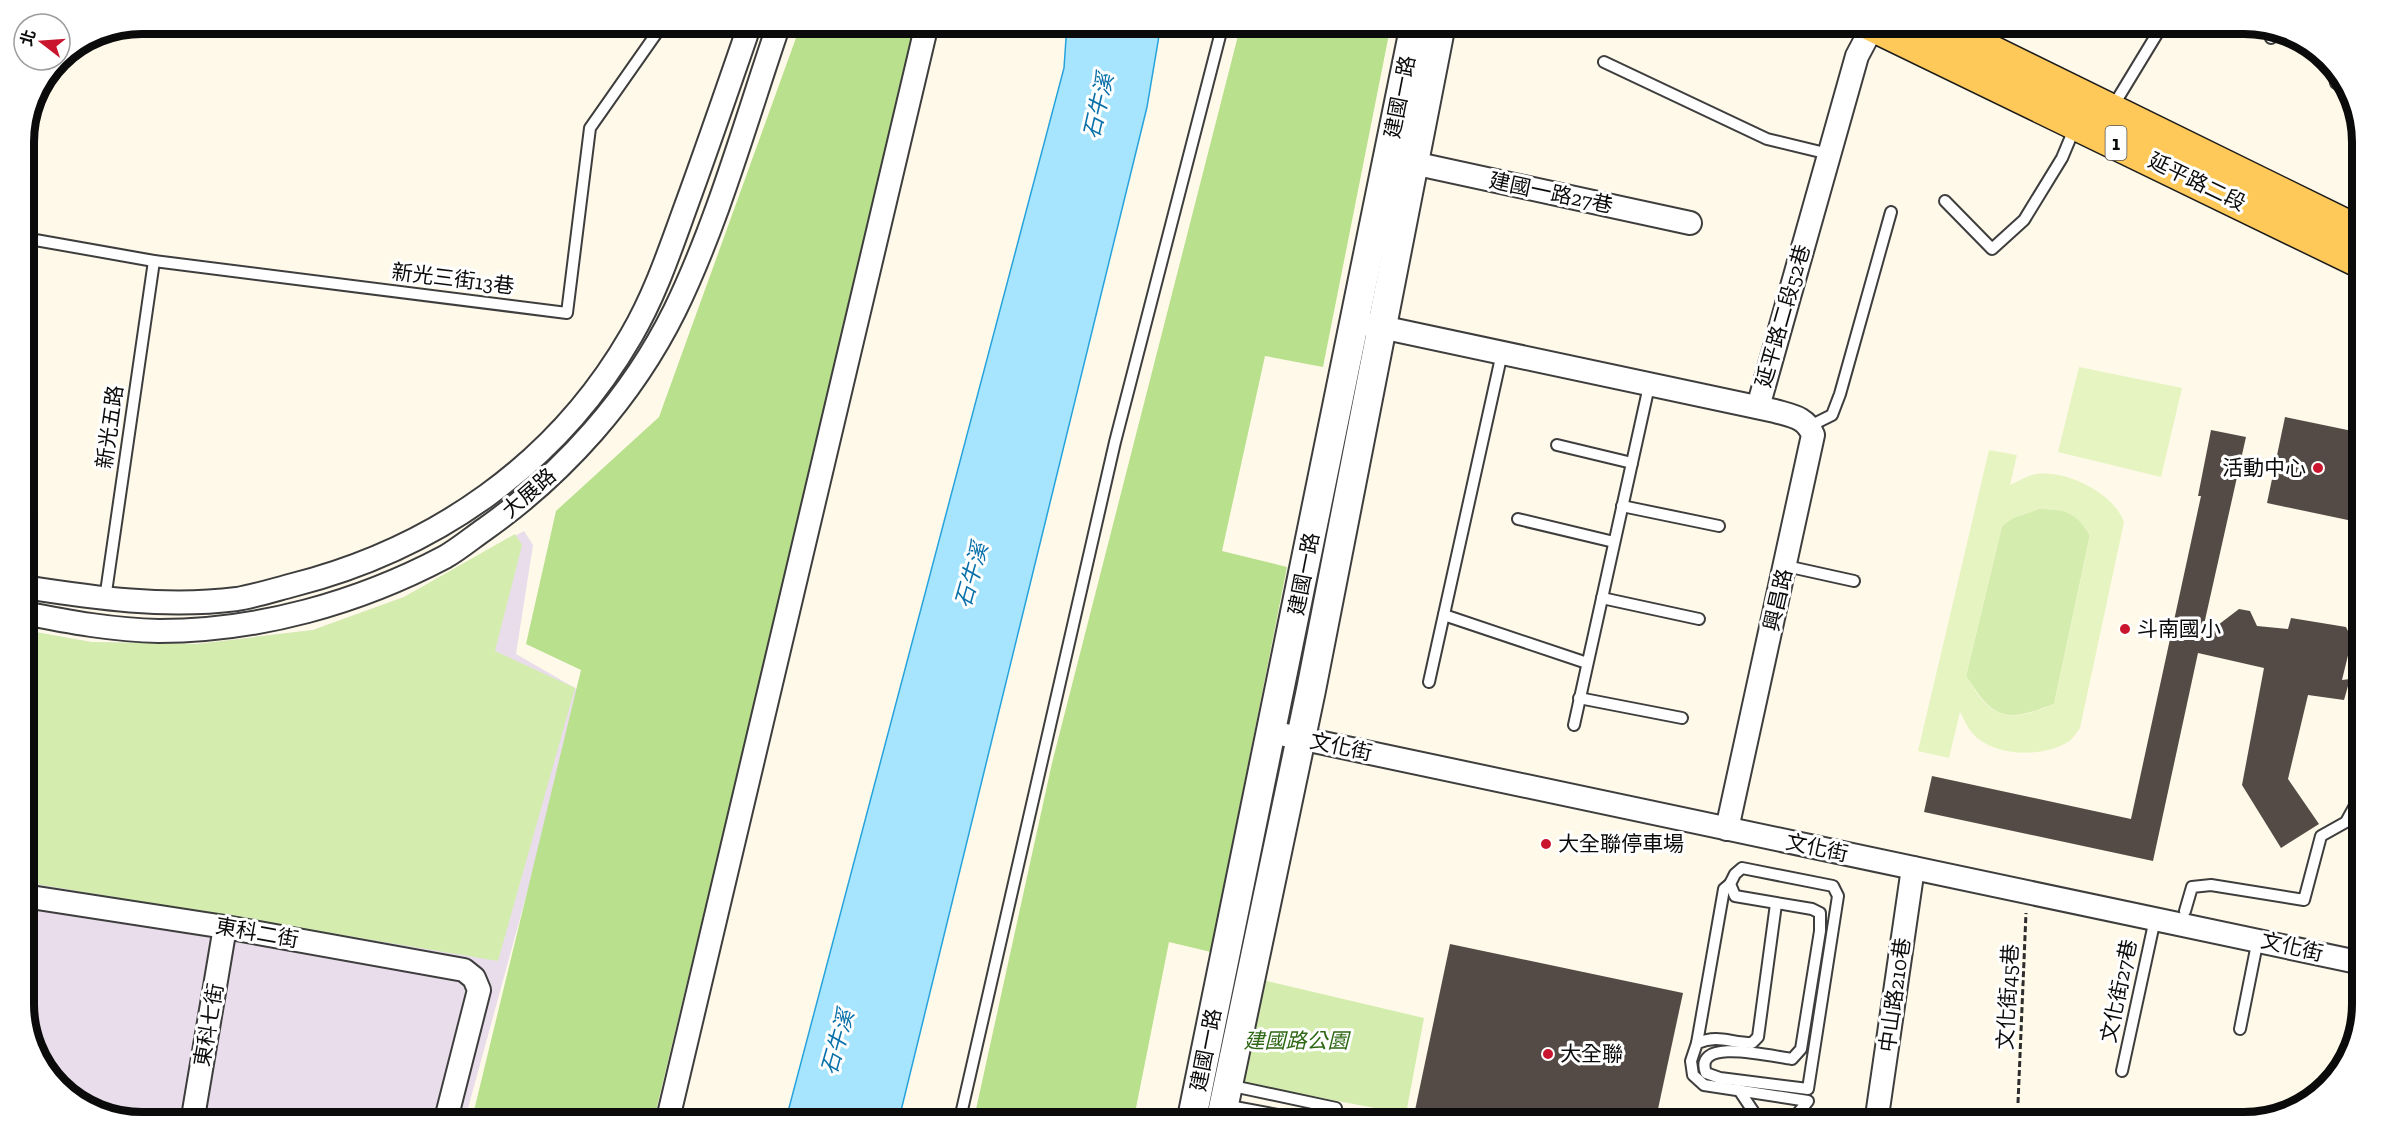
<svg xmlns="http://www.w3.org/2000/svg" width="2386" height="1147" viewBox="0 0 2386 1147" font-family="'Zilla Slab','Noto Sans TC',serif">
  <rect width="100%" height="100%" fill="#fff9e9"/>
  <polygon fill="#e9ddeb" points="524,531 533,545 516,654 582,692 464,1123 142,1123 90,1111 44,1071 24,1013 24,630 91,642 197,644 313,630 404,597"/>
  <g fill="#d4edae">
    <path d="M2039 509C2067 509 2075 511 2090 535L2054 704C2005 723 1994 720 1966 676L2002 526 2013 518Z"/>
    <polygon points="515,534 522,545 495,651 575,688 498,961 24,882 24,630 91,642 197,644 313,630 404,597"/>
    <polygon points="1254,978 1424,1018 1406,1114 1238,1082"/>
  </g>
  <g fill="#b9e08c">
    <polygon points="801,24 917,32 653,1123 595,1123 552,1115 550,1123 471,1123 581,670 526,644 556,511 659,417"/>
    <polygon points="1241,24 1362,24 1390,29 1323,367 1265,356 1222,551 1287,567 1211,952 1169,942 1133,1123 973,1123 1052,763"/>
  </g>
  <g fill="#e6f4c1" fill-rule="evenodd">
    <polygon points="2079,367 2182,388 2161,477 2058,452"/>
    <path d="M1989 450 2017 455 2010 485C2017 482 2025 477 2032 475 2063 467 2114 493 2124 522L2080 728C2076 733 2073 739 2068 742 2042 758 1993 757 1972 733 1967 727 1964 719 1960 712L1949 758 1918 751ZM2039 509C2065 509 2077 513 2090 536L2054 704C2007 724 1991 719 1966 676L2002 526 2013 518Z"/>
  </g>
  <polygon fill="#a7e4fd" stroke="#26a3dc" stroke-width="1.5" points="1067,24 1161,24 1147,107 898,1123 785,1123 1064,68"/>
  <g fill="#554b46">
    <polygon points="2285,417 2362,433 2362,523 2267,503"/>
    <polygon points="2211,430 2246,437 2201,638 2239,609 2250,611 2257,626 2288,629 2291,618 2346,627 2352,639 2342,680 2350,679 2344,700 2308,695 2288,779 2319,824 2281,848 2242,785 2264,668 2198,653 2153,861 1924,812 1932,776 2131,819 2201,496 2198,496"/>
    <polygon points="1450,944 1683,993 1655,1123 1452,1123 1414,1115"/>
  </g>
  <g fill="none" stroke-linecap="round" stroke-linejoin="round">
    <defs>
      <g id="service">
        <polyline points="2271,38 2271,30"/>
        <polyline points="1604,62 1767,139 1829,154"/>
        <polyline points="2333,68 2336,83"/>
        <polyline points="2112,108 2163,24"/>
        <polyline points="1945,201 1992,249 2024,220 2062,158 2075,127"/>
        <polyline points="24,238 154,261 567,313 590,128 663,24"/>
        <polyline points="1810,426 1832,415 1840,394 1891,212"/>
        <polyline points="1557,445 1632,463"/>
        <polyline points="1622,506 1719,526"/>
        <polyline points="1518,519 1614,542"/>
        <polyline points="1786,566 1854,581"/>
        <polyline points="1602,598 1699,619"/>
        <polyline points="105,599 154,261"/>
        <polyline points="1444,615 1587,663"/>
        <polyline points="1429,682 1502,353"/>
        <polyline points="1579,698 1682,718"/>
        <polyline points="1574,725 1649,386"/>
        <path d="M1742 868 1833 886 1838 896 1808 1089 1720 1078 1706 1073C1692 1036 1774 1057 1792 1059L1801 1049 1820 931V913L1812 909 1735 896 1730 884 1735 874Z"/>
        <path d="M1776 904 1758 1037 1752 1043C1730 1043 1719 1034 1697 1043L1691 1061 1693 1075 1704 1085 1808 1101 1790 1123"/>
        <polyline points="2185,911 2192,887 2211,885 2304,900 2321,836 2346,822 2362,793"/>
        <polyline points="2240,1029 2258,939"/>
        <polyline points="1697,1043 1724,889 1730,884"/>
        <polyline points="2122,1071 2155,919"/>
        <polyline points="1228,1085 1336,1108"/>
        <polyline points="1739,1090 1755,1114 1775,1123"/>
        <polyline points="1224,1105 1294,1118"/>
        <polyline points="959,1123 1115,442 1223,24"/>
      </g>
      <g id="minor">
        <polyline points="1413,163 1690,223"/>
        <path d="M1367 324 1775 411C1792 416 1806 417 1813 435L1727 829"/>
        <polyline points="1758,407 1857,56 1874,24"/>
        <path d="M24 587C95 598 165 608 237 599 255 596 274 590 293 585 435 549 557 464 631 336 655 295 670 250 686 206 708 146 729 85 750 24"/>
        <path d="M24 613C69 622 113 630 159 631 258 631 358 603 445 557 459 549 472 538 485 529 564 473 632 397 675 310 718 222 747 117 779 24"/>
        <polyline points="1271,732 2362,963"/>
        <polyline points="24,896 225,927 464,970 474,978 479,990 445,1123"/>
        <polyline points="192,1123 225,927"/>
        <polyline points="667,1123 927,24"/>
        <polyline points="1876,1123 1913,868"/>
      </g>
      <g id="tertiary">
        <polyline points="1191,1123 1415,24"/>
        <polyline points="1220,1123 1311,690 1441,24"/>
      </g>
      <g id="primary">
        <polyline points="1871,24 2362,262"/>
        <polyline points="1934,24 2362,234"/>
      </g>
    </defs>
    <use href="#service" stroke="#3e3e3e" stroke-width="14"/>
    <use href="#minor" stroke="#3e3e3e" stroke-width="26"/>
    <use href="#tertiary" stroke="#3e3e3e" stroke-width="32"/>
    <use href="#primary" stroke="#1c1c1c" stroke-width="36"/>
    <polyline stroke="#2d2d2d" stroke-width="3" stroke-dasharray="6 3" stroke-linecap="butt" points="2018,1103 2026,913"/>
    <use href="#service" stroke="#fff" stroke-width="10"/>
    <use href="#minor" stroke="#fff" stroke-width="22"/>
    <use href="#tertiary" stroke="#fff" stroke-width="28"/>
    <use href="#primary" stroke="#ffc959" stroke-width="33"/>
  </g>
  <g fill="#c9152d" stroke="#fff" stroke-width="2">
    <circle cx="2318" cy="468" r="6"/>
    <circle cx="2125" cy="629" r="6"/>
    <circle cx="1546" cy="844" r="6"/>
    <circle cx="1548" cy="1054" r="6"/>
  </g>
  <g text-anchor="middle" stroke-width="6" stroke-linejoin="round" paint-order="stroke">
    <rect fill="#fff" stroke="#545454" stroke-width="1.5" x="2105.5" y="126" width="21" height="34" rx="4.5"/>
    <g font-size="20" font-weight="bold" fill="#0b0b0b">
      <text x="2116" y="150">1</text>
    </g>
    <g font-size="21" fill="#0b0b0b" stroke="#fff">
      <text transform="translate(1400 97) rotate(-79)" y="7">建國一路</text>
      <text transform="translate(2197 182) rotate(26)" y="7">延平路二段</text>
      <text transform="translate(1551 193) rotate(12)" y="7">建國一路27巷</text>
      <text transform="translate(453 279) rotate(7)" y="7">新光三街13巷</text>
      <text transform="translate(1783 316) rotate(-74)" y="7">延平路二段52巷</text>
      <text transform="translate(110 427) rotate(-82)" y="7">新光五路</text>
      <text transform="translate(529 493) rotate(-41)" y="7">大展路</text>
      <text transform="translate(1304 574) rotate(-79)" y="7">建國一路</text>
      <text transform="translate(1778 600) rotate(-77)" y="7">興昌路</text>
      <text transform="translate(1341 747) rotate(12)" y="7">文化街</text>
      <text transform="translate(1817 848) rotate(12)" y="7">文化街</text>
      <text transform="translate(257 933) rotate(10)" y="7">東科二街</text>
      <text transform="translate(2292 947) rotate(13)" y="7">文化街</text>
      <text transform="translate(2119 991) rotate(-78)" y="7">文化街27巷</text>
      <text transform="translate(1895 995) rotate(-82)" y="7">中山路210巷</text>
      <text transform="translate(2008 997) rotate(-87)" y="7">文化街45巷</text>
      <text transform="translate(209 1025) rotate(-80)" y="7">東科七街</text>
      <text transform="translate(1206 1050) rotate(-79)" y="7">建國一路</text>
    </g>
    <g font-size="21" fill="#0b0b0b" stroke="#fff" text-anchor="start">
      <text x="2306" y="475" text-anchor="end">活動中心</text>
      <text x="2137" y="636">斗南國小</text>
      <text x="1558" y="851">大全聯停車場</text>
      <text x="1560" y="1061">大全聯</text>
    </g>
    <g font-size="21" font-style="italic" fill="#2e6815" stroke="#fff">
      <text x="1296" y="1048">建國路公園</text>
    </g>
    <g font-size="22" font-style="italic" fill="#0870a9" stroke="#fff">
      <text transform="translate(1098 106) rotate(-77)" y="8">石牛溪</text>
      <text transform="translate(971 575) rotate(-74)" y="8">石牛溪</text>
      <text transform="translate(837 1042) rotate(-74)" y="8">石牛溪</text>
    </g>
  </g>
  <path d="M0 0H2386V1147H0ZM142 34H2244A108 108 0 0 1 2352 142V1004A108 108 0 0 1 2244 1112H142A108 108 0 0 1 34 1004V142A108 108 0 0 1 142 34Z" fill="#fff" fill-rule="evenodd"/>
  <path fill="none" stroke="#0b0b0b" stroke-width="8" d="M142 34H2244A108 108 0 0 1 2352 142V1004A108 108 0 0 1 2244 1112H142A108 108 0 0 1 34 1004V142A108 108 0 0 1 142 34Z"/>
  <g transform="translate(42 42) rotate(287)"><circle r="28" fill="#ffffff" stroke="#9d9d9d" stroke-width="1.5"/>
  <path d="M0-4.5L10 22L0 15L-10 22Z" fill="#c9152d"/>
  <text y="-9" font-size="16" font-weight="bold" text-anchor="middle" fill="#0b0b0b">北</text>
  </g>
</svg>
